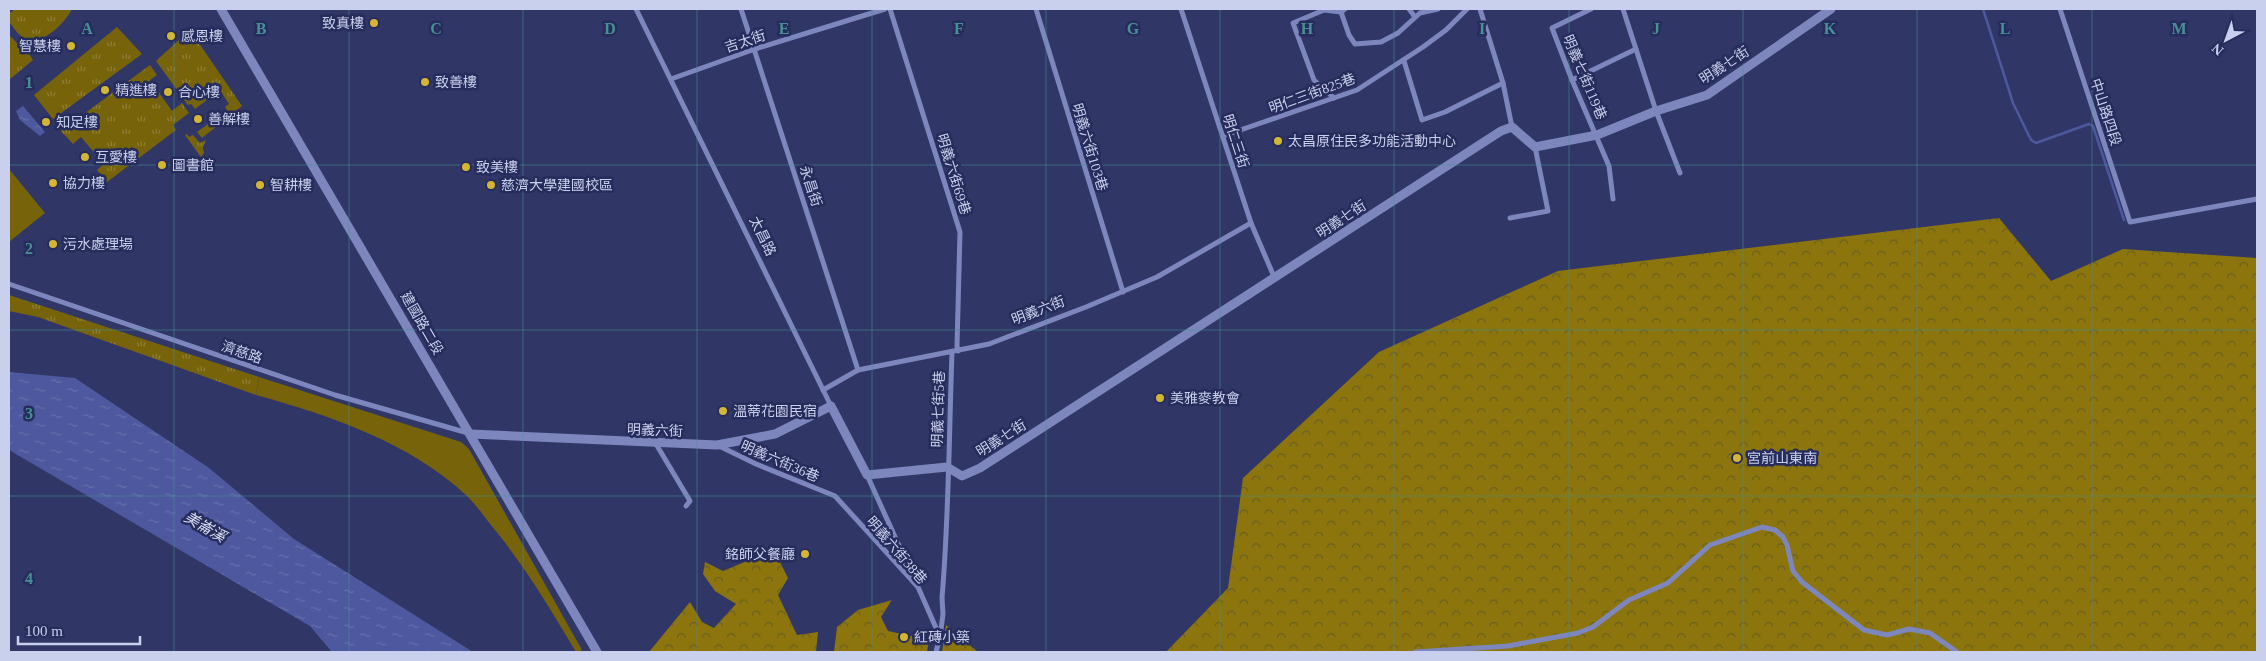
<svg xmlns="http://www.w3.org/2000/svg" width="2266" height="661" viewBox="0 0 2266 661" font-family="'Times New Roman','Noto Sans TC',serif">
  <defs>
    <pattern id="grass-tufts" width="24" height="20" patternUnits="userSpaceOnUse" patternTransform="scale(1.25)"><rect width="24" height="20" fill="#776309"/><path d="M3 7l-1-3M5 7V3M7 7l1-3M15 17l-1-3M17 17v-4M19 17l1-3" fill="none" stroke="#8f7f39"/></pattern>
    <pattern id="forest-crowns" width="20" height="18" patternUnits="userSpaceOnUse" patternTransform="scale(1.25)"><rect width="20" height="18" fill="#8b750c"/><path d="M2 6a3 3 0 1 1 6 0M12 15a3 3 0 1 1 6 0" fill="none" stroke="#6b5f24"/></pattern>
    <pattern id="water-ripples" width="26" height="14" patternUnits="userSpaceOnUse" patternTransform="scale(1.25)"><rect width="26" height="14" fill="#4d589e"/><path d="M2 4q2-2 4 0t4 0M15 11q2-2 4 0t4 0" fill="none" stroke="#656fac"/></pattern>
  </defs>
  <rect width="100%" height="100%" fill="#303766"/>
  <g fill="url(#grass-tufts)">
    <path d="M15 9H72C65 23 42 47 24 38 18 35 14 28 10 23V13Z"/>
    <polygon points="117,27 142,54 53,119 34,95"/>
    <polygon points="190,30 242,106 202,138 197,132 227,110 225,107 229,104 220,90 195,109 191,104 188,105 156,61"/>
    <polygon points="9,35 19,45 36,48 29,54 33,60 9,80"/>
    <polygon points="150,65 157,75 150,80 172,111 182,103 189,113 173,125 176,130 107,182 97,170 104,164 81,137 73,144 61,131"/>
    <polygon points="187,134 189,137 193,135 200,143 206,140 203,147 204,153 201,157 185,135"/>
    <polygon points="9,295 259,377 256,395 38,317 9,311"/>
  </g>
  <g fill="url(#forest-crowns)">
    <polygon points="1999,218 2051,281 2123,249 2257,258 2257,652 1166,652 1228,588 1243,478 1379,352 1558,271"/>
    <polygon points="759,556 779,560 788,578 778,595 797,635 818,632 816,652 649,652 690,602 702,622 714,628 736,604 715,591 703,574 705,562 723,571"/>
    <polygon points="892,600 881,617 888,631 929,640 927,652 834,652 837,627 858,610"/>
    <polygon points="946,625 978,652 942,652"/>
  </g>
  <g fill="#776309">
    <polygon points="9,169 45,213 9,242"/>
    <path d="M259 377 461 442 469 449 582 650 576 652C550 608 524 565 491 525 484 516 476 505 467 496 411 443 329 415 256 395Z"/>
  </g>
  <g fill="url(#water-ripples)">
    <polygon points="23,106 45,132 40,136 20,120 16,111"/>
    <polygon points="9,372 75,378 209,468 294,539 473,652 332,652 310,626 9,450"/>
  </g>
  <g fill="none" stroke-linecap="round" stroke-linejoin="round">
    <polyline stroke="#4d589e" stroke-width="2.5" points="1983,9 2013,103 2031,140 2036,143 2089,124 2093,126 2124,220"/>
    <g stroke="#7d87be" stroke-width="5">
      <polyline points="636,9 831,406"/>
      <polyline points="741,9 858,370"/>
      <polyline points="890,9 960,232 957,346 958,351"/>
      <polyline points="1036,9 1123,292"/>
      <polyline points="1181,9 1251,223 1275,279"/>
      <polyline points="1409,9 1415,17"/>
      <polyline points="1480,9 1503,83 1512,127"/>
      <polyline points="1591,9 1552,28 1572,80 1609,166 1613,199"/>
      <polyline points="1623,9 1656,111 1680,173"/>
      <polyline points="2060,9 2130,222 2257,199"/>
      <polyline points="1341,12 1349,35 1355,44 1381,42 1398,33 1420,13 1438,9"/>
      <polyline points="1404,61 1422,120 1445,112 1503,83"/>
      <polyline points="671,79 755,49 885,9"/>
      <polyline points="1572,80 1636,49"/>
      <polyline points="1334,98 1314,80 1293,23 1324,10 1341,12 1345,9"/>
      <polyline points="1223,136 1357,90 1423,47 1446,30 1467,9"/>
      <polyline points="1510,218 1548,211 1535,147"/>
      <polyline points="9,284 335,395 468,433"/>
      <polyline points="823,390 858,370 989,344 1086,307 1157,277 1251,223"/>
      <polyline points="656,444 690,501 686,506"/>
      <polyline points="717,445 756,464 835,496 918,587 940,637 936,652"/>
      <polyline points="867,475 915,581"/>
      <path d="M940 637 943 614 942 598C949 516 949 434 952 352"/>
      <polyline points="1415,652 1508,646 1578,633 1593,627 1629,600 1668,583 1710,545 1762,527 1775,530 1783,537 1787,545 1793,571 1802,582 1864,630 1887,635 1909,629 1930,633 1957,652"/>
    </g>
    <g stroke="#7d87be" stroke-width="9">
      <polyline points="221,9 597,652"/>
      <polyline points="471,434 717,445 775,434 831,406 867,475 947,467 962,476 980,468 1501,131 1512,127 1535,147 1597,135 1656,111 1707,95 1831,9"/>
    </g>
  </g>
  <path fill="none" stroke="#479194" stroke-width="1" stroke-opacity="0.55" d="M174 9V652M349 9V652M523 9V652M697 9V652M872 9V652M1046 9V652M1220 9V652M1394 9V652M1569 9V652M1743 9V652M1917 9V652M2092 9V652M9 165H2257M9 330H2257M9 496H2257"/>
  <g fill="#d4b635" stroke="#262c5b" stroke-width="2">
    <circle cx="374" cy="23" r="5"/>
    <circle cx="171" cy="36" r="5"/>
    <circle cx="71" cy="46" r="5"/>
    <circle cx="425" cy="82" r="5"/>
    <circle cx="105" cy="90" r="5"/>
    <circle cx="168" cy="92" r="5"/>
    <circle cx="198" cy="119" r="5"/>
    <circle cx="46" cy="122" r="5"/>
    <circle cx="1278" cy="141" r="5"/>
    <circle cx="85" cy="157" r="5"/>
    <circle cx="162" cy="165" r="5"/>
    <circle cx="466" cy="167" r="5"/>
    <circle cx="53" cy="183" r="5"/>
    <circle cx="260" cy="185" r="5"/>
    <circle cx="491" cy="185" r="5"/>
    <circle cx="53" cy="244" r="5"/>
    <circle cx="1160" cy="398" r="5"/>
    <circle cx="723" cy="411" r="5"/>
    <circle cx="1737" cy="458" r="5"/>
    <circle cx="805" cy="554" r="5"/>
    <circle cx="904" cy="637" r="5"/>
  </g>
  <g text-anchor="middle" stroke-width="5" stroke-linejoin="round" paint-order="stroke">
    <g font-size="14" fill="#c9d0ed" stroke="#262c5b" text-anchor="start">
      <text x="364" y="28" text-anchor="end">致真樓</text>
      <text x="181" y="41">感恩樓</text>
      <text x="61" y="51" text-anchor="end">智慧樓</text>
      <text x="435" y="87">致善樓</text>
      <text x="115" y="95">精進樓</text>
      <text x="178" y="97">合心樓</text>
      <text x="208" y="124">善解樓</text>
      <text x="56" y="127">知足樓</text>
      <text x="1288" y="146">太昌原住民多功能活動中心</text>
      <text x="95" y="162">互愛樓</text>
      <text x="172" y="170">圖書館</text>
      <text x="476" y="172">致美樓</text>
      <text x="63" y="188">協力樓</text>
      <text x="270" y="190">智耕樓</text>
      <text x="501" y="190">慈濟大學建國校區</text>
      <text x="63" y="249">污水處理場</text>
      <text x="1170" y="403">美雅麥教會</text>
      <text x="733" y="416">溫蒂花園民宿</text>
      <text x="1747" y="463">宮前山東南</text>
      <text x="795" y="559" text-anchor="end">銘師父餐廳</text>
      <text x="914" y="642">紅磚小築</text>
    </g>
    <g font-size="14" fill="#c9d0ed" stroke="#262c5b">
      <text transform="translate(745 41) rotate(-18)" y="5">吉太街</text>
      <text transform="translate(1724 65) rotate(-33)" y="5">明義七街</text>
      <text transform="translate(1585 77) rotate(67)" y="5">明義七街119巷</text>
      <text transform="translate(1312 93) rotate(-20)" y="5">明仁三街825巷</text>
      <text transform="translate(2106 112) rotate(72)" y="5">中山路四段</text>
      <text transform="translate(1236 141) rotate(72)" y="5">明仁三街</text>
      <text transform="translate(1090 147) rotate(73)" y="5">明義六街103巷</text>
      <text transform="translate(954 174) rotate(73)" y="5">明義六街69巷</text>
      <text transform="translate(811 186) rotate(72)" y="5">永昌街</text>
      <text transform="translate(1341 219) rotate(-33)" y="5">明義七街</text>
      <text transform="translate(763 236) rotate(64)" y="5">太昌路</text>
      <text transform="translate(1038 310) rotate(-21)" y="5">明義六街</text>
      <text transform="translate(422 323) rotate(60)" y="5">建國路二段</text>
      <text transform="translate(242 352) rotate(19)" y="5">濟慈路</text>
      <text transform="translate(938 409) rotate(-88)" y="5">明義七街5巷</text>
      <text transform="translate(655 430) rotate(2)" y="5">明義六街</text>
      <text transform="translate(1001 438) rotate(-32)" y="5">明義七街</text>
      <text transform="translate(780 461) rotate(23)" y="5">明義六街36巷</text>
      <text transform="translate(897 550) rotate(49)" y="5">明義六街38巷</text>
    </g>
    <g font-size="15" font-style="italic" fill="#dce1f6" stroke="#262c5b">
      <text transform="translate(205 527) rotate(30)" y="5">美崙溪</text>
    </g>
  </g>
  <g font-size="16" text-anchor="middle" font-weight="bold" fill="#479194" stroke="#262c5b" stroke-width="5" stroke-linejoin="round" paint-order="stroke">
    <text x="87" y="34">A</text>
    <text x="261" y="34">B</text>
    <text x="436" y="34">C</text>
    <text x="610" y="34">D</text>
    <text x="784" y="34">E</text>
    <text x="959" y="34">F</text>
    <text x="1133" y="34">G</text>
    <text x="1307" y="34">H</text>
    <text x="1482" y="34">I</text>
    <text x="1656" y="34">J</text>
    <text x="1830" y="34">K</text>
    <text x="2005" y="34">L</text>
    <text x="2179" y="34">M</text>
    <text x="29" y="88">1</text>
    <text x="29" y="254">2</text>
    <text x="29" y="419">3</text>
    <text x="29" y="584">4</text>
  </g>
  <rect width="2266" height="661" fill="none" stroke="#c9d0ed" stroke-width="20"/>
  <g transform="translate(2226 40) rotate(221)" stroke="#262c5b" stroke-width="4" paint-order="stroke">
  <path d="M0-4L9 19L0 12L-9 19Z" fill="#c9d0ed"/>
  <text y="-8" font-size="14" font-weight="bold" text-anchor="middle" fill="#c9d0ed">N</text>
  </g>
  <path d="M18 636v8h122v-8" fill="none" stroke="#c9d0ed" stroke-width="2.5"/>
  <text x="25" y="636" font-size="15" fill="#c9d0ed" stroke="#262c5b" stroke-width="4" paint-order="stroke">100 m</text>
</svg>
